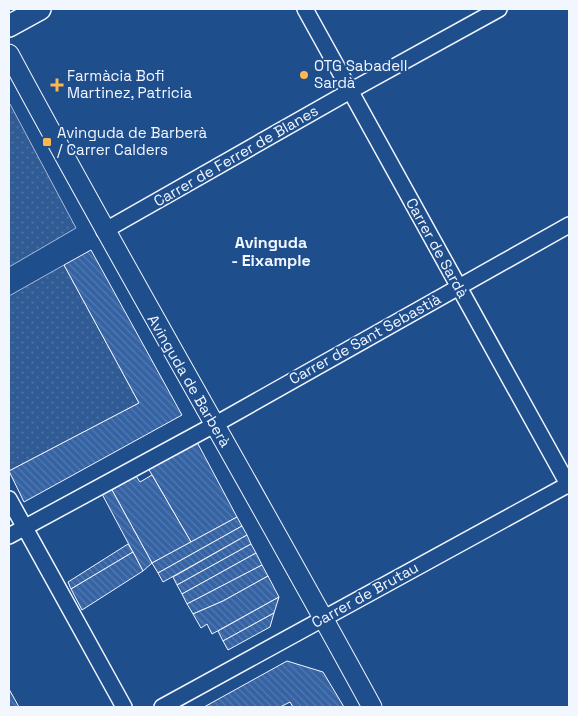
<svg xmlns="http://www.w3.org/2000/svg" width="578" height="716" viewBox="0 0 578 716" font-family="'Space Grotesk',sans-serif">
  <defs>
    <pattern id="grass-dots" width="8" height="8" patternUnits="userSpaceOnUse" patternTransform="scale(1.25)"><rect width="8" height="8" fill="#305b95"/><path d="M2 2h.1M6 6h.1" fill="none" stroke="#4e73a5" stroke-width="1.8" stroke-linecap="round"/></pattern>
    <pattern id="building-back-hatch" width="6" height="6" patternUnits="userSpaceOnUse" patternTransform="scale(1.25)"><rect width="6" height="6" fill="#3563a3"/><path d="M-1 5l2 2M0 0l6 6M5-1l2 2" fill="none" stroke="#537ab1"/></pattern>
  </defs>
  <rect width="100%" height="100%" fill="#1f4e8c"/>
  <g fill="url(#grass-dots)" stroke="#a8bbd7">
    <polygon points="10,104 76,228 9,267 9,105"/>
    <polygon points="64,265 139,403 9,471 9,296"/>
  </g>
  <g fill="url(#building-back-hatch)" stroke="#f2f6ff">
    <polygon points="91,250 182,415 24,502 9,471 139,403 64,265"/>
    <polygon points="197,442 237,517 191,542 148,468"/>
    <polygon points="152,475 191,542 152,563 112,490 136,476 140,482"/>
    <polygon points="112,490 152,563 143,571 102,494"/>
    <polygon points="237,517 242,526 158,573 152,563"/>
    <polygon points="242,526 247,535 163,582 158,573"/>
    <polygon points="247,535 251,544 177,585 173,577"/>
    <polygon points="128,544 133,552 71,589 68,582"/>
    <polygon points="251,544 256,553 182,594 177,585"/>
    <polygon points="133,552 143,571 82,610 71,589"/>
    <polygon points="256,553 262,565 187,604 182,594"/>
    <polygon points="262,565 268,576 223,601 193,614 187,604"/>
    <polygon points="268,576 279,597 212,634 207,624 201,628 193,614 223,601"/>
    <polygon points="279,597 274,613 223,641 218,631"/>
    <polygon points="274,613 270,627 228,650 223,641"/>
    <polygon points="287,661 323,672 344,707 293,707 290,702 280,707 204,707"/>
    <polygon points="9,689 19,707 9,707"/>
  </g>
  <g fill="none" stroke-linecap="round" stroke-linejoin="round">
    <defs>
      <g id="minor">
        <polyline points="305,9 569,486"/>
        <polyline points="104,231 352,90 499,9"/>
        <polyline points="9,499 124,707"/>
        <polyline points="9,536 214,425 569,225"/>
        <polyline points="162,707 569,484"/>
      </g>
      <path id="tertiary" d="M9 54C127 274 253 488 372 707"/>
      <polyline id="secondary" points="9,26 40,9"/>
    </defs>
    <use href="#minor" stroke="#f2f6ff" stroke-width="18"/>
    <use href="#tertiary" stroke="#f2f6ff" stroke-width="21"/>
    <use href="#secondary" stroke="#f2f6ff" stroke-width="24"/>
    <use href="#minor" stroke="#1f4e8c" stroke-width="15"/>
    <use href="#tertiary" stroke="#1f4e8c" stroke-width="19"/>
    <use href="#secondary" stroke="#1f4e8c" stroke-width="21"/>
  </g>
  <g fill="#ffb74d" stroke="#1f4e8c" stroke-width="2">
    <circle cx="304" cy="75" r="5"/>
    <path d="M54.5 77.5h5v5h5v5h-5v5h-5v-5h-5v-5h5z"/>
    <rect x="42" y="137" width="10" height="10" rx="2.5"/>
  </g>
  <g text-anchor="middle" stroke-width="4" stroke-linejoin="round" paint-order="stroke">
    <g font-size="15" fill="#f2f6ff" stroke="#1f4e8c" text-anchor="start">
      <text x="314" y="71">OTG Sabadell<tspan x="314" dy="17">Sardà</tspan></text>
      <text x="67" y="81">Farmàcia Bofi<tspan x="67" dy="17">Martinez, Patricia</tspan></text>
      <text x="57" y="138">Avinguda de Barberà<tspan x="57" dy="17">/ Carrer Calders</tspan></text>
    </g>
    <g font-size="15" fill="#f2f6ff" stroke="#1f4e8c">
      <text transform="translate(236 156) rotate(-30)" y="5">Carrer de Ferrer de Blanes</text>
      <text transform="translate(437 248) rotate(61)" y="5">Carrer de Sardà</text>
      <text transform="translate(365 339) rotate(-29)" y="5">Carrer de Sant Sebastià</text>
      <text transform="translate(189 381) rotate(60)" y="5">Avinguda de Barberà</text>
      <text transform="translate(365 595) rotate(-29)" y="5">Carrer de Brutau</text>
    </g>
    <g font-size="16" font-weight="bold" fill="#f2f6ff" stroke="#1f4e8c">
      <text x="271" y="248">Avinguda<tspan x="271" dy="18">- Eixample</tspan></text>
    </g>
  </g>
  <rect width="578" height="716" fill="none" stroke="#f2f6ff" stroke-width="20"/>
</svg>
